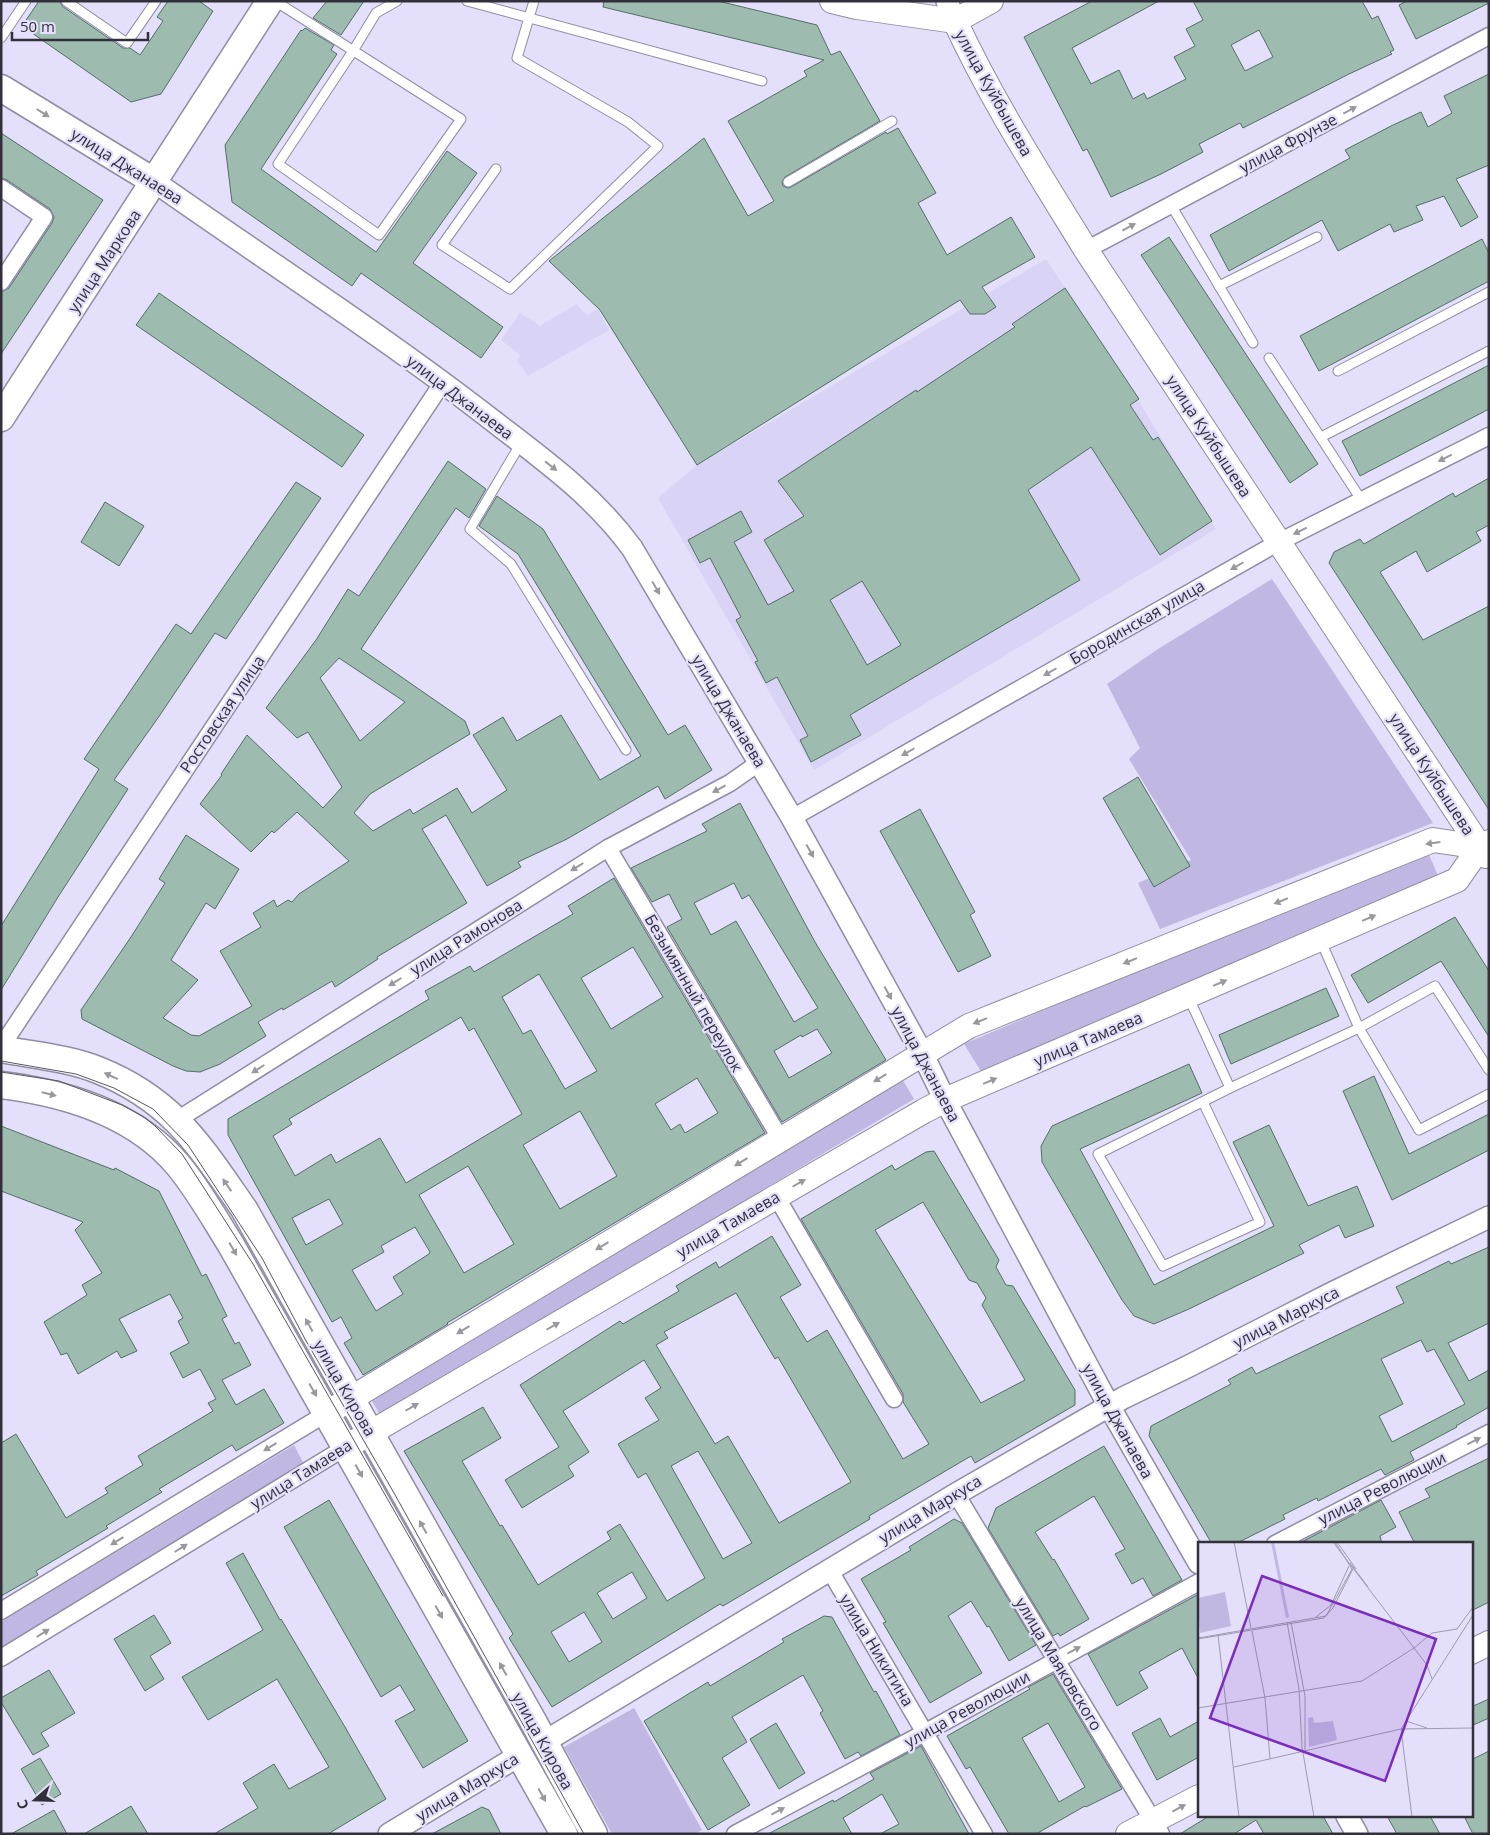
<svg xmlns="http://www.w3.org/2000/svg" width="1490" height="1835" viewBox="0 0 1490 1835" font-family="'Open Sans',sans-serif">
  <rect width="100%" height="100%" fill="#e4e0fb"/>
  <g fill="#d9d3f5">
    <polygon points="1046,259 1128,383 1216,529 814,770 658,498 697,465"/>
    <polygon points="576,304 587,315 598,309 609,330 528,376 517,361 520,355 501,340 520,313 540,326"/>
  </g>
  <g fill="#c0b8e2">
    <polygon points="1272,579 1433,823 1160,929 1138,883 1191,860 1129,759 1140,748 1107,684 1158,649"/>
    <polygon points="1426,848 1440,880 982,1073 964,1044"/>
    <polygon points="901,1077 914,1099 382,1418 369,1396"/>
    <polygon points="294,1445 305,1466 1,1650 1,1622"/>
    <polygon points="634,1708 702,1830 695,1834 612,1834 564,1747"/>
  </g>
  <g fill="#9dbbae" stroke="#536f64" fill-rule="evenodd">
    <polygon points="39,1 60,1 62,6 123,48 130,48 140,55 163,21 157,17 168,1 199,1 213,11 161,94 131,102 22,26"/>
    <polygon points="327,1 364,1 341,35 313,18"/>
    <polygon points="604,1 718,1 817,25 831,55 840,51 880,121 785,177 782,182 783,186 788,188 791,187 886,132 887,134 898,128 936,193 918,203 947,255 1011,217 1035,257 982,287 996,307 985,314 970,314 960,300 697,465 600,310 549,261 704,138 748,216 774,201 728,121 807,76 804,71 824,60 603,7"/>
    <path d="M1092 1H1159L1072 48 1091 84 1119 70 1133 99 1144 93 1147 99 1186 79 1174 57 1195 46 1186 29 1203 20 1193 1H1362L1372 19 1378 16 1394 50 1390 52 1392 54 1349 74 1243 128 1240 123 1199 144 1203 152 1161 174 1111 197 1087 149 1083 151 1024 37ZM1259 30 1273 57 1245 71 1231 45Z"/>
    <polygon points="1407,1 1489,1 1489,3 1416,39 1399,5"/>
    <polygon points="305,28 334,45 331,50 337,54 261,169 376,252 447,151 477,173 413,263 503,327 481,358 361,273 352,286 232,202 225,145 301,30 302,31"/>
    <polygon points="1489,74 1489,165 1456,179 1478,217 1461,227 1444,196 1416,206 1423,220 1394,232 1390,224 1338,251 1322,220 1229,271 1210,235 1350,158 1345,150 1391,126 1421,112 1428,127 1452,113 1444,96"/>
    <polygon points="1,133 103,200 1,354 1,292 9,288 52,223 54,217 50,209 7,180 1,178"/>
    <polygon points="1169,237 1318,464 1290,483 1141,255"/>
    <polygon points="1482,239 1489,253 1489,281 1319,371 1300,336"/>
    <path d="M1065 288 1139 399 1130 405 1153 440 1158 437 1212 521 1160 555 1091 447 1028 490 1080 580 850 715 861 735 811 762 800 740 808 736 777 677 766 683 755 662 758 661 736 620 741 617 710 558 700 563 688 540 741 511 752 532 734 542 768 605 794 591 764 540 804 516 778 481 916 390 917 392 1015 327 1012 324ZM862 581 901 645 867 665 830 600Z"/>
    <polygon points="159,293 364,435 342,467 136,325"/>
    <polygon points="1489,365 1489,409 1360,476 1342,441"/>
    <path d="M448 461 486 489 469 518 456 508 361 649 465 721 470 734 370 794 354 813 373 831 410 809 413 814 457 788 472 813 507 790 473 735 503 717 517 741 561 715 600 780 641 756 518 554 479 526 497 496 543 529 668 735 685 725 712 770 665 799 658 786 567 839 518 862 521 867 487 886 446 815 422 829 467 903 377 957 378 959 335 987 332 981 283 1010 282 1008 258 1022 266 1036 220 1064 200 1072 186 1071 173 1066 82 1019 81 1010 131 937 165 883 159 879 186 835 239 869 215 909 206 903 171 960 198 980 163 1018 191 1035 199 1036 252 1006 220 951 261 927 253 913 274 900 277 907 288 900 292 902 299 894 349 861 297 812 274 833 272 831 251 852 200 804 222 775 221 774 247 735 323 808 342 787 308 732 297 738 266 708 316 640 348 589 359 596ZM339 658 405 702 360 741 320 678Z"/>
    <polygon points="1489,478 1489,525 1476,532 1481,541 1427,572 1416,551 1380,572 1423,640 1489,606 1489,810 1329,563 1334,552 1360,539 1364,544 1453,493 1455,497"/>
    <polygon points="296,482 321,498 226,639 215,633 160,715 114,780 128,789 58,897 1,990 1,926 99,769 84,759 176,624 191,634"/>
    <polygon points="105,502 144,526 119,566 81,542"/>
    <polygon points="1138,777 1190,866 1154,887 1103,798"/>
    <path d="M740 803 815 942 886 1060 782 1122 667 927 682 919 669 894 652 902 631 868 707 831 702 824ZM734 883 742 899 749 895 818 1008 794 1022 736 921 711 935 694 903ZM817 1029 832 1053 789 1078 774 1051 801 1035 802 1037Z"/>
    <polygon points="920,809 975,912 970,915 991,956 958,972 880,831"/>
    <path d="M614 878 765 1133 447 1323 448 1324 363 1375 344 1343 352 1338 341 1317 332 1322 228 1135V1119L429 999 425 991 470 966 474 972 573 914 568 906ZM633 947 663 997 611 1029 581 978ZM539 974 597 1071 565 1089 531 1030 523 1034 502 997ZM461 1017 469 1031 474 1028 522 1114 406 1183 380 1138 336 1163 331 1154 295 1176 273 1136 292 1124 289 1119ZM697 1078 718 1113 685 1133 680 1124 671 1130 655 1104ZM580 1111 617 1176 560 1209 523 1145ZM468 1166 514 1244 464 1273 419 1195ZM329 1199 343 1224 306 1245 292 1218ZM415 1227 430 1252 429 1254 393 1277 403 1294 376 1311 352 1270 384 1252 381 1246Z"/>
    <polygon points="1455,917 1489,971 1489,1037 1441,961 1368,1003 1351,975"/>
    <polygon points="1326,988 1339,1016 1231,1064 1219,1035"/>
    <polygon points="1189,1064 1202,1093 1080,1149 1154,1285 1274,1226 1233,1142 1269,1125 1308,1206 1357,1186 1374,1226 1345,1238 1339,1225 1299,1245 1304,1253 1189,1309 1154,1324 1134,1316 1122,1300 1042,1162 1041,1146 1052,1126"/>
    <polygon points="1374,1076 1409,1154 1489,1114 1489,1150 1392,1200 1343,1091"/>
    <polygon points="1,1126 114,1170 115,1168 159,1191 202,1276 206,1274 227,1316 222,1319 235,1344 239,1342 251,1365 222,1380 236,1405 264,1389 284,1423 236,1451 232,1445 159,1489 162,1492 106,1526 108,1528 36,1571 38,1575 1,1596 1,1443 16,1434 66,1518 108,1493 105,1488 143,1465 138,1456 213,1411 208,1403 216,1399 200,1369 183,1378 170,1353 189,1343 178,1321 183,1318 170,1294 119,1319 137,1351 121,1358 117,1351 78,1374 67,1353 61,1355 44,1322 87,1295 82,1285 102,1273 75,1230 83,1222 1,1191"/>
    <path d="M934 1151 999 1260 996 1267 1006 1285 1013 1286 1075 1390V1405L975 1463 971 1456 869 1516 870 1519 723 1606 720 1604 552 1707 509 1638 513 1634 404 1451 483 1407 501 1438 462 1461 500 1526 502 1525 538 1585 611 1539 607 1532 620 1524 667 1601 705 1578 646 1473 638 1478 618 1444 659 1420 645 1398 661 1388 644 1360 563 1411 589 1452 568 1466 574 1476 522 1508 505 1480 559 1447 520 1385 620 1321 623 1324 679 1291 676 1286 716 1262 719 1268 772 1236 801 1285 780 1297 807 1342 827 1330 903 1459 929 1444 903 1402V1394L801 1219 892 1165 895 1170 926 1152ZM923 1202 969 1280 977 1283 986 1298 982 1305 1025 1380 981 1403 875 1230ZM736 1293 775 1359 778 1357 851 1482 779 1523 728 1436 715 1444 656 1345 668 1338 664 1332ZM698 1451 752 1543 723 1559 671 1466ZM632 1572 647 1598 613 1619 597 1593ZM584 1612 602 1642 569 1662 551 1632Z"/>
    <path d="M1489 1247V1323L1448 1343 1469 1381 1489 1370V1407L1456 1426 1457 1427 1410 1452 1414 1460 1385 1475 1381 1469 1318 1501 1317 1498 1283 1515 1285 1519 1235 1544H1212L1149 1436 1151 1426 1231 1384 1228 1380 1252 1367 1256 1374 1404 1303 1396 1287 1449 1261 1451 1264ZM1421 1340 1427 1352 1434 1349 1465 1404 1392 1442 1379 1416 1403 1404 1381 1359Z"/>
    <polygon points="1104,1446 1182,1580 1153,1596 1143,1578 1132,1584 1115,1554 1125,1549 1094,1496 1035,1532 1053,1560 1054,1559 1089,1619 1060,1636 1058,1633 1053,1636 988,1528 996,1508"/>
    <polygon points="1489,1458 1489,1602 1471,1611 1471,1544 1415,1544 1399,1512 1430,1497 1425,1489"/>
    <polygon points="329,1500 468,1741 423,1768 395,1721 415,1710 400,1685 381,1697 284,1527"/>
    <polygon points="1381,1500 1396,1527 1380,1536 1382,1544 1298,1544"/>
    <polygon points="954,1519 962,1523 1036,1645 1009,1661 989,1626 987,1627 971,1601 948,1616 982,1673 930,1703 883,1623 886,1622 861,1579 911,1550 909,1547"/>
    <polygon points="243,1553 280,1620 281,1619 345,1727 386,1799 328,1834 214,1834 258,1808 243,1783 274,1764 289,1789 329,1767 277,1679 208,1720 182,1677 263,1630 226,1563"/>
    <polygon points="1199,1594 1199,1680 1182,1648 1139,1672 1148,1688 1117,1706 1088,1654"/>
    <polygon points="154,1615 171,1643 150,1656 164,1679 145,1691 114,1639"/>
    <polygon points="824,1616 832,1617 874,1692 876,1691 900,1735 861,1756 858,1752 845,1759 820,1713 823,1711 803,1675 732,1717 747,1742 722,1758 750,1805 708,1830 644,1721 708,1682 710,1686 784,1642 782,1639"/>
    <polygon points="49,1670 75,1713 41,1733 49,1746 33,1755 1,1702 1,1698"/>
    <path d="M1053 1674 1122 1789 1086 1807 1085 1806 1036 1834H1009L970 1767 966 1769 947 1736 1030 1689 1028 1687ZM1048 1723 1085 1787 1059 1802 1022 1738Z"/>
    <polygon points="1489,1699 1489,1718 1471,1726 1471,1707"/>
    <polygon points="1160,1718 1170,1737 1199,1721 1199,1757 1157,1780 1132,1733"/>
    <polygon points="776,1723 805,1773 779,1789 750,1739"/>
    <polygon points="921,1746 969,1834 880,1834 899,1824 882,1794 843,1818 852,1834 768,1834 833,1800 834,1802 874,1779 870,1773"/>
    <polygon points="1489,1751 1489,1834 1473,1834 1464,1816 1471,1816 1471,1760"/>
    <polygon points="40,1758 61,1794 42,1805 21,1769"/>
    <polygon points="131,1806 148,1834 84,1834"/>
    <polygon points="482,1807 489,1810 501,1834 432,1834"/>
    <polygon points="54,1810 67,1834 11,1834"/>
    <polygon points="1209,1816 1323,1816 1333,1834 1264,1834 1256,1820 1234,1834 1180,1834"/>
    <polygon points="1387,1816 1430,1816 1440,1834 1397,1834"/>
  </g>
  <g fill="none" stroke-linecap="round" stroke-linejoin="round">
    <defs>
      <g id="service">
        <polyline points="66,1 127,43 156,1"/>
        <path d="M275 1C337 40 399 80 461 119L379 235 278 164 353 51 376 13 397 1"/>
        <polyline points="467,1 762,81"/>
        <polyline points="1,38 26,1"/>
        <polyline points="496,169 442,245 510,289 658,146 628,122 517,58 534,1"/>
        <polyline points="788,182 892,121"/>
        <polyline points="1171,205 1253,343"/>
        <polyline points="1219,286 1317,237"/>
        <polyline points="1269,358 1362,501"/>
        <polyline points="1338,371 1489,292"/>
        <polyline points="1321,437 1489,351"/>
        <polyline points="521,443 470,529 511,564 626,750"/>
        <polyline points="1320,939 1359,1028 1419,1130 1489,1094"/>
        <polyline points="1188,996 1230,1088"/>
        <polyline points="1203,1102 1260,1222 1163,1266 1098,1154 1230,1088 1359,1028 1435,986 1489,1070"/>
      </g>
      <g id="minor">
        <polyline points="1,188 44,217 1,282"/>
        <polyline points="1086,250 1489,36"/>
        <polyline points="792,818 1279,542 1489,436"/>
        <polyline points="608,848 780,1138"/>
        <polyline points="1,1047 443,382"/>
        <polyline points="177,1120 608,848 730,783 760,762"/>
        <polyline points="776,1196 894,1399"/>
        <polyline points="956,1494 1161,1834"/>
        <polyline points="1275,1544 1489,1433"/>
        <polyline points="829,1569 984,1834"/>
        <polyline points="1,1611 327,1413"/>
        <polyline points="1,1658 346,1447"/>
        <polyline points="735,1834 926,1732 1199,1582"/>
      </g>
      <g id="tertiary">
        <polyline points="947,1 955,21"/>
        <path d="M155 182C267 261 384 336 492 420 544 460 593 495 632 548L792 818 922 1053 945 1100 1109 1406 1199 1563"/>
        <polyline points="544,1742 956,1494 1123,1398 1187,1367 1332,1293 1489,1217"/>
        <polyline points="1347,1816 1357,1834"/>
        <polyline points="389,1834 520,1755"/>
      </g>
      <g id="secondary">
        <polyline points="832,1 857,7 955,21 991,1"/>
        <path d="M955 21C992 101 1040 175 1086 250L1486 856"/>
        <polyline points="327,1413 969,1026 1433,840 1480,847"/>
        <polyline points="346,1447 924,1111 945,1100 1457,880 1480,847 1489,842"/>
        <polyline points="1471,1652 1489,1643"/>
        <polyline points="1128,1834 1199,1797"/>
      </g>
      <g id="primary">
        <polyline points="1,88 155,182"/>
        <polyline points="1,418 270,1"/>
        <path d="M1 1049C32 1055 69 1058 98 1070 173 1100 200 1146 244 1209L533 1721 594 1834"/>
        <path d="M1 1085C65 1093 135 1114 178 1165 198 1189 214 1218 231 1245L564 1834"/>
      </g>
    </defs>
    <use href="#service" stroke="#908ca4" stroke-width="11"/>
    <use href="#minor" stroke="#908ca4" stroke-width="19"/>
    <use href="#tertiary" stroke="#908ca4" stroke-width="24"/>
    <use href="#secondary" stroke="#908ca4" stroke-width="26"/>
    <use href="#primary" stroke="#908ca4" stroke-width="29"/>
    <use href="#service" stroke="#fff" stroke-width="9"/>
    <use href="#minor" stroke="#fff" stroke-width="16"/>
    <use href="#tertiary" stroke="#fff" stroke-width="21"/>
    <use href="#secondary" stroke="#fff" stroke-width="24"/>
    <use href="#primary" stroke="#fff" stroke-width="26"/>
    <g stroke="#585664" stroke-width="1">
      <polyline points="1,1061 76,1074 114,1088 153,1109 188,1145 262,1258 305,1339 394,1493 584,1834"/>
      <polyline points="1,1072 59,1081 122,1105 144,1117 155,1126 182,1154 253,1264 443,1596"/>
    </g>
  </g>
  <defs><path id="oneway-solid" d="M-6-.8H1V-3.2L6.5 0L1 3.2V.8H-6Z" transform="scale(1.25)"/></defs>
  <g fill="#98989d">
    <use href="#oneway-solid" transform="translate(1350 110) rotate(-28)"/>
    <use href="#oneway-solid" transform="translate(43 113) rotate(32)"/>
    <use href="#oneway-solid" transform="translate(1129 227) rotate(-28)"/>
    <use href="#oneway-solid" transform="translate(1445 458) rotate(153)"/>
    <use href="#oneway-solid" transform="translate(551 466) rotate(38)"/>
    <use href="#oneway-solid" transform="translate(1300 531) rotate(154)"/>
    <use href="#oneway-solid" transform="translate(1237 566) rotate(150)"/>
    <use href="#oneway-solid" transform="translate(656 588) rotate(60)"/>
    <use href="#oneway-solid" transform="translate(1050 672) rotate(150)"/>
    <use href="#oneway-solid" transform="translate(908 752) rotate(150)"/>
    <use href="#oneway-solid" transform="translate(719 789) rotate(152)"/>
    <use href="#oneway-solid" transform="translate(1433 843) rotate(172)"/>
    <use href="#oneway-solid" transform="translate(810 851) rotate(61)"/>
    <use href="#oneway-solid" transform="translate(577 867) rotate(148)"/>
    <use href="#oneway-solid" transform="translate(1281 901) rotate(158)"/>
    <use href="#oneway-solid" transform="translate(1369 918) rotate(-23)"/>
    <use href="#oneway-solid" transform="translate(1130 961) rotate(158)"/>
    <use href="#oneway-solid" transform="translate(395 982) rotate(148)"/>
    <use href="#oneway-solid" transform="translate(1220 983) rotate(-23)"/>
    <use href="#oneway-solid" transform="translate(888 993) rotate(61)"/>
    <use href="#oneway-solid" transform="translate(980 1021) rotate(158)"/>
    <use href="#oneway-solid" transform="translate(258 1069) rotate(148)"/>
    <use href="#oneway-solid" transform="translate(111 1076) rotate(-155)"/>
    <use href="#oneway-solid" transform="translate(880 1078) rotate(149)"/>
    <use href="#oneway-solid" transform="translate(990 1081) rotate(-23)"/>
    <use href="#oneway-solid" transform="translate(49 1094) rotate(14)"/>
    <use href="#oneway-solid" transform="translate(741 1162) rotate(149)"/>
    <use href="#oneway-solid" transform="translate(799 1183) rotate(-30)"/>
    <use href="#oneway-solid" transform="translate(227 1185) rotate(-125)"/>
    <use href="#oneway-solid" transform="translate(602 1246) rotate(149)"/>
    <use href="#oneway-solid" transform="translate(233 1249) rotate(60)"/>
    <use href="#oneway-solid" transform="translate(309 1325) rotate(-119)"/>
    <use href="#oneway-solid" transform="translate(553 1326) rotate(-30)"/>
    <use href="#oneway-solid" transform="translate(463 1330) rotate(149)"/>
    <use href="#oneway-solid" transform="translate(313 1390) rotate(60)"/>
    <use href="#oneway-solid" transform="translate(412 1407) rotate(-30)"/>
    <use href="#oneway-solid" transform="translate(1474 1441) rotate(-27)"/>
    <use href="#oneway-solid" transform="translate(270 1447) rotate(149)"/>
    <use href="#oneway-solid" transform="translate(359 1471) rotate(61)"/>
    <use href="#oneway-solid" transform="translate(423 1527) rotate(-119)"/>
    <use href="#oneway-solid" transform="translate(117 1541) rotate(149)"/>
    <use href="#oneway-solid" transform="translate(181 1548) rotate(-32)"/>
    <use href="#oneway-solid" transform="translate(439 1612) rotate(61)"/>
    <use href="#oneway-solid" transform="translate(43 1633) rotate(-32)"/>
    <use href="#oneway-solid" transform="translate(1074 1650) rotate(-28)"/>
    <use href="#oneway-solid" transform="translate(503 1669) rotate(-119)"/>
    <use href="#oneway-solid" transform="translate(542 1795) rotate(61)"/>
    <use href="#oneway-solid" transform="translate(1179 1808) rotate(-28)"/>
    <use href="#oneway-solid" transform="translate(778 1811) rotate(-28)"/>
  </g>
  <g text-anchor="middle" stroke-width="4.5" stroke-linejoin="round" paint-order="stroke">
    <g font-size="16" fill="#32303b" stroke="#e4e0fb">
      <text transform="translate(994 93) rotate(61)" y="6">улица Куйбышева</text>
      <text transform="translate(1288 143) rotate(-28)" y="6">улица Фрунзе</text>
      <text transform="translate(127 166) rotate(32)" y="6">улица Джанаева</text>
      <text transform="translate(104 261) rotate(-57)" y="6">улица Маркова</text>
      <text transform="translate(460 397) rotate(37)" y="6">улица Джанаева</text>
      <text transform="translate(1209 436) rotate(57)" y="6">улица Куйбышева</text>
      <text transform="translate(1137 622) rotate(-30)" y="6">Бородинская улица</text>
      <text transform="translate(729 711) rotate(59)" y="6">улица Джанаева</text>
      <text transform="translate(222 714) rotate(-56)" y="6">Ростовская улица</text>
      <text transform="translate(1432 774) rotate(57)" y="6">улица Куйбышева</text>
      <text transform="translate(466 937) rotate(-32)" y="6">улица Рамонова</text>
      <text transform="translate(694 993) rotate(60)" y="6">Безымянный переулок</text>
      <text transform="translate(1088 1039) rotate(-23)" y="6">улица Тамаева</text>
      <text transform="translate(926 1064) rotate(62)" y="6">улица Джанаева</text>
      <text transform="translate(728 1224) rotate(-30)" y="6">улица Тамаева</text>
      <text transform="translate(1286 1317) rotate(-27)" y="6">улица Маркуса</text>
      <text transform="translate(345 1388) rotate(60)" y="6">улица Кирова</text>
      <text transform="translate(1118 1421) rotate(61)" y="6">улица Джанаева</text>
      <text transform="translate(301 1474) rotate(-32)" y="6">улица Тамаева</text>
      <text transform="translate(1382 1488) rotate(-27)" y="6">улица Революции</text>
      <text transform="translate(930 1509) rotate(-31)" y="6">улица Маркуса</text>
      <text transform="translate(877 1650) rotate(59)" y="6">улица Никитина</text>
      <text transform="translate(1059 1664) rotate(59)" y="6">улица Маяковского</text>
      <text transform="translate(967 1709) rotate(-29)" y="6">улица Революции</text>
      <text transform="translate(543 1741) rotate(61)" y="6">улица Кирова</text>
      <text transform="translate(467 1787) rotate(-31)" y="6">улица Маркуса</text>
    </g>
  </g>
  <g transform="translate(1198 1542)">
    <rect width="275" height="275" fill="#e4e0fb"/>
    <path d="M73 0H76L91 75 88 76ZM27 50 33 84 2 91 0 56ZM115 175 116 181 135 179 139 198 111 205 110 176Z" fill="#c0b8e2"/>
    <path fill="none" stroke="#9d9aae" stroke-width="1" d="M36 0 53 86M135 0 229 123 234 137M139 0 158 27M152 21 170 45M118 75 133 63 151 24M89 80 101 147 104 205 116 275M93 80 107 154V209M54 89 67 156 72 217M20 93 41 275M0 96 128 74 154 27 137 0M0 97 126 76 135 66 156 25M216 106 234 91 259 87 275 65M0 166 164 139 216 106M208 179 229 186M203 187 275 186M36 225 203 187M214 275 203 187 275 73"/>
    <path fill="#7b2cbf" fill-opacity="0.15" stroke="#7b2cbf" stroke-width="2.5" d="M64 34 238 97 187 239 12 176Z"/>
    <rect width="275" height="275" fill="none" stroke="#32303b" stroke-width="2.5"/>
  </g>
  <rect width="1490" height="1835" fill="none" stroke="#32303b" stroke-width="5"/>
  <g transform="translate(35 1800) rotate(250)" stroke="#e4e0fb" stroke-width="4" paint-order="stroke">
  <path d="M0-4L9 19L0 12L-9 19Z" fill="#32303b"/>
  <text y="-8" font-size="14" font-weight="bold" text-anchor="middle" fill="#32303b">С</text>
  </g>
  <path d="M12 32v8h136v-8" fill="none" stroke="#32303b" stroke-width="2.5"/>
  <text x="20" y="32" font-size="15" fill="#32303b" stroke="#e4e0fb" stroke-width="4" paint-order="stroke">50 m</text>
</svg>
